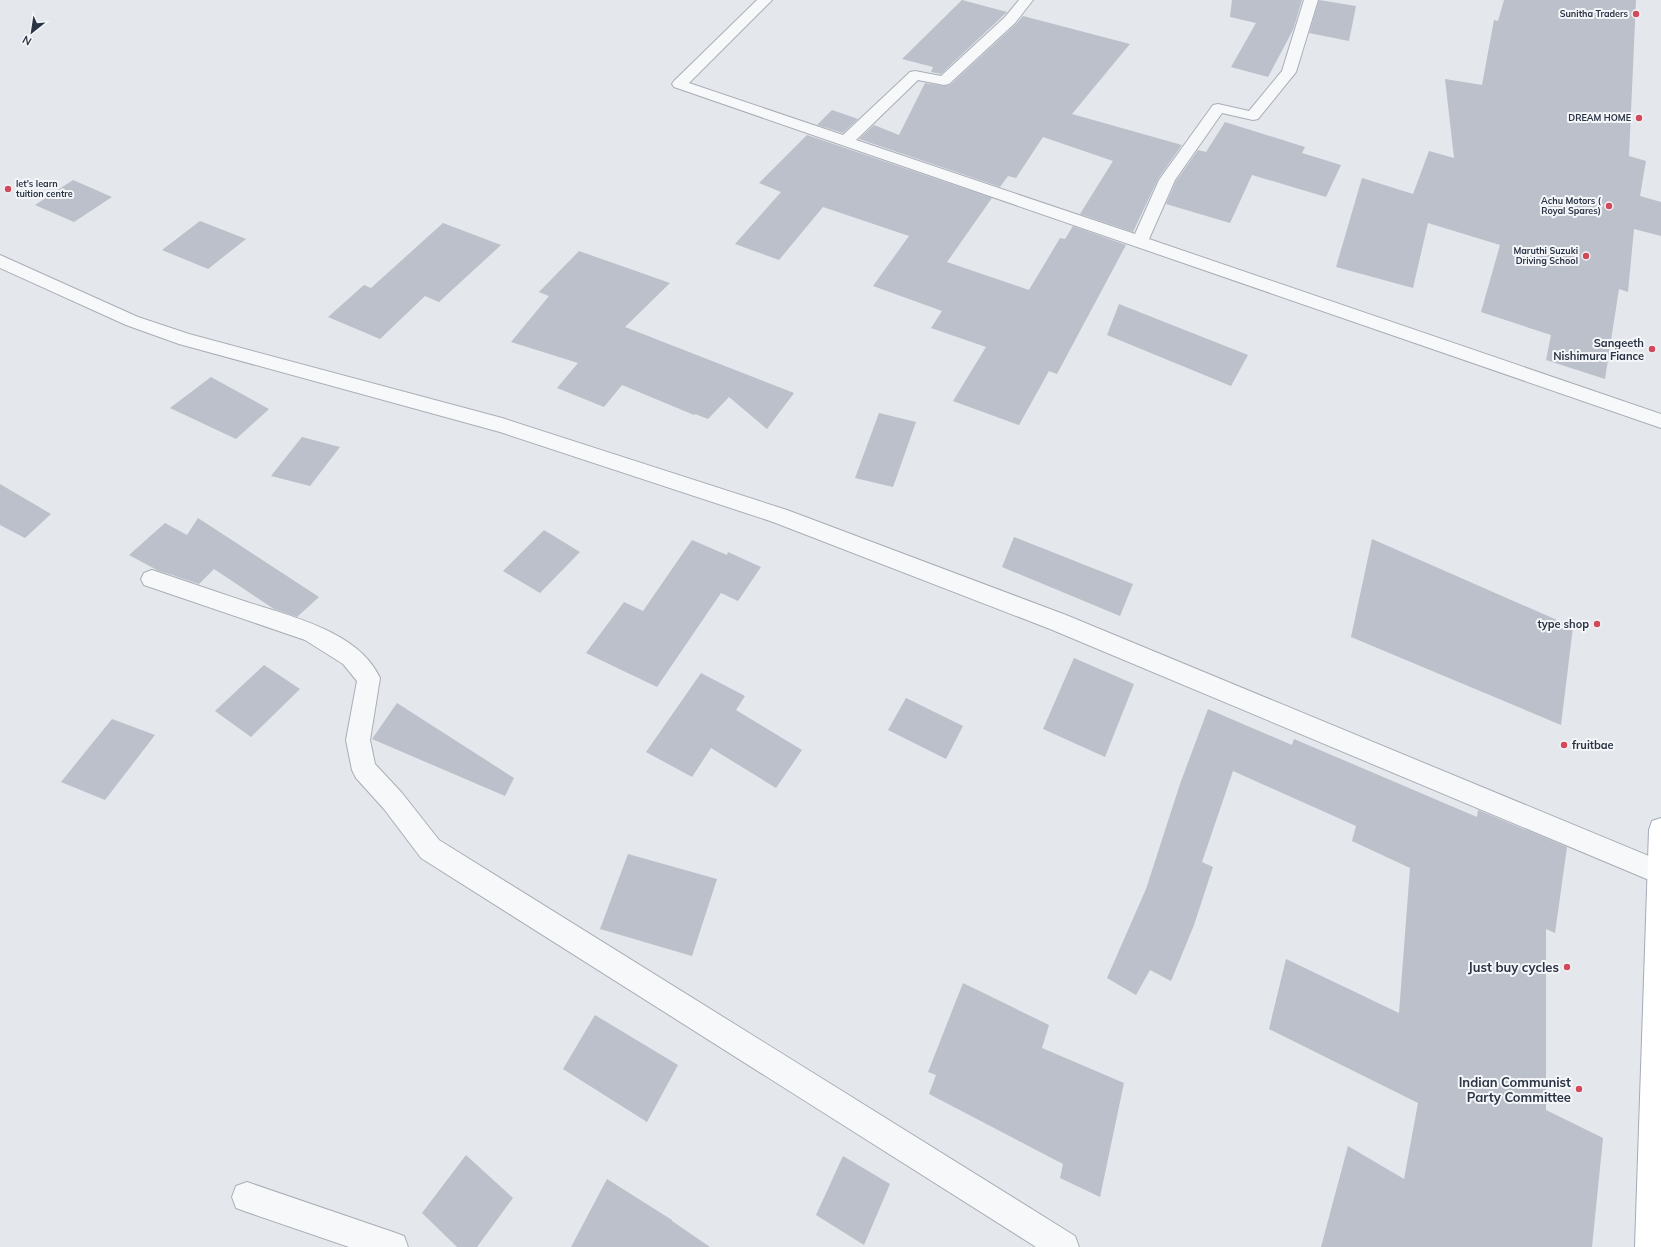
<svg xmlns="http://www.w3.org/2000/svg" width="1661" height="1247" viewBox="0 0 1661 1247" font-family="Mulish,sans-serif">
  <rect width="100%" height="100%" fill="#e4e7ec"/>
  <g fill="#bbc0ca">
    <polygon points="962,0 1007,12 941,74 931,72 933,67 902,59"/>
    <polygon points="1232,0 1302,0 1293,30 1268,77 1231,67 1256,23 1230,17"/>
    <polygon points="1319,0 1356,6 1349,41 1309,33"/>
    <polygon points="1504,0 1636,0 1629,156 1646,161 1640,196 1661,202 1661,236 1634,229 1628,292 1619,289 1605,379 1546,360 1551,335 1481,312 1500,245 1428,223 1413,288 1336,267 1362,178 1413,194 1429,151 1454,158 1445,79 1482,85 1494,20 1498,21"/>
    <polygon points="1023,16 1130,44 1072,114 1182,145 1158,179 1133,232 1080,214 1113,161 1043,137 1016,178 1008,176 1000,187 859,139 874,125 899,135 925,83 944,86 950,85 1016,24"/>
    <polygon points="832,110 858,119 843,133 817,125"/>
    <polygon points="1225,122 1305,147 1302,153 1341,165 1326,197 1252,175 1230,223 1166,204 1176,181 1198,150 1206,152"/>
    <polygon points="807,135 992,198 947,262 1029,290 1060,238 1065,239 1073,226 1126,245 1057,374 1049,371 1019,425 953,401 986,347 931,328 942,311 873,286 909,236 823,207 779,260 735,244 781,192 759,183"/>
    <polygon points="73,180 112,197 74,222 35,205"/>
    <polygon points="200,221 246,239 208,269 162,250"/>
    <polygon points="443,223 501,245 439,302 425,296 380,339 328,317 364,285 371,288"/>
    <polygon points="579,251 670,283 625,327 794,393 767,429 729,397 708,419 695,414 694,415 622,385 604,407 557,388 578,363 511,342 549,296 539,292"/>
    <polygon points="1119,304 1248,355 1231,386 1107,335"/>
    <polygon points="211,377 269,409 236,439 170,408"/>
    <polygon points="879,413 916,422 893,487 855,478"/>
    <polygon points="302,437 340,447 310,486 271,476"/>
    <polygon points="0,484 51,514 25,538 0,525"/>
    <polygon points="198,518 319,597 297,617 274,609 214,569 199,584 157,570 129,555 165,523 187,535"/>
    <polygon points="544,530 580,552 540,593 503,571"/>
    <polygon points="1014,537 1133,584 1120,616 1002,567"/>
    <polygon points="1372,539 1573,627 1561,725 1351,637"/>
    <polygon points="692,540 727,555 728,552 761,567 738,601 721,593 657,687 586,653 624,602 643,611"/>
    <polygon points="1074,658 1134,684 1105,757 1043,729"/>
    <polygon points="264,665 300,689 251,737 215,711"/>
    <polygon points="701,673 745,696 736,710 802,750 776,788 711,748 692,777 646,752"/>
    <polygon points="906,698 963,726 946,759 888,730"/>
    <polygon points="397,703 514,778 505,796 372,739"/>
    <polygon points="1208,709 1292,745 1294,739 1477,817 1478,810 1567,847 1555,933 1546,929 1546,1110 1603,1138 1592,1247 1321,1247 1348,1146 1404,1179 1418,1103 1269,1029 1286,959 1399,1013 1410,868 1352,841 1356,826 1233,771 1202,862 1213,867 1194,925 1171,981 1150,970 1136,995 1107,978 1146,889 1180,784"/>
    <polygon points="112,719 155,735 105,800 61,782"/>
    <polygon points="628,854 717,879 692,956 600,929"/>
    <polygon points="963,983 1049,1025 1042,1048 1124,1083 1100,1197 1060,1178 1063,1164 929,1094 936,1075 928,1072"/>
    <polygon points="595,1015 678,1065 647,1122 563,1069"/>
    <polygon points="466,1155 513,1198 477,1247 457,1247 422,1213"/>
    <polygon points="843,1156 890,1184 864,1245 816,1215"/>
    <polygon points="607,1179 672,1220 672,1221 710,1247 571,1247"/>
  </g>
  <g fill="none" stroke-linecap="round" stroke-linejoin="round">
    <defs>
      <g id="minor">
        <polygon points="757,0 772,0 689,83 843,135 910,72 915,71 941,76 1005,17 1019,0 1033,0 1015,23 949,84 944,85 918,80 856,140 1135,234 1159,180 1213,105 1218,104 1249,111 1282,71 1304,0 1318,0 1296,72 1258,119 1253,120 1222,113 1175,180 1149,239 1661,414 1661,428 674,87 672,84 674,81"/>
        <polygon points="0,255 138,317 189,334 502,418 787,510 1066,615 1661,861 1661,885 1050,629 773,522 500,432 179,344 126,325 0,268"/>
        <path d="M152 570C183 580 213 591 244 601 289 616 359 631 380 678L370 740 375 764 402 793 439 840 1075 1236 1079 1247H1036L421 858 384 809 356 778 352 770 346 740 357 681 343 664 305 640 144 585 141 579 144 573Z"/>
        <polygon points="247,1182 393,1232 404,1236 408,1247 349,1247 247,1212 236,1208 232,1197 236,1186"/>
      </g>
      <polygon id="major" points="1661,818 1661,1247 1635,1247 1649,830 1652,821"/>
    </defs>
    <use href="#minor" stroke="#a9aeb7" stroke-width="2"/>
    <use href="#major" stroke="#a3abb8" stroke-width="2"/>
    <use href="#minor" fill="#f7f8fa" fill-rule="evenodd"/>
    <use href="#major" fill="#fff" fill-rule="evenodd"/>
  </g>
  <g fill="#d1495b" stroke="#f4f6f9" stroke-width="1.5">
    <circle cx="1636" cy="14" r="4"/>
    <circle cx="1639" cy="118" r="4"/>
    <circle cx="8" cy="189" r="4"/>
    <circle cx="1609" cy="206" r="4"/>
    <circle cx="1586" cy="256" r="4"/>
    <circle cx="1652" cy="349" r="4"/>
    <circle cx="1597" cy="624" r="4"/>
    <circle cx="1564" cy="745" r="4"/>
    <circle cx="1567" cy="967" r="4"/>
    <circle cx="1579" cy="1089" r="4"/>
  </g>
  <g text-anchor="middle" stroke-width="4" stroke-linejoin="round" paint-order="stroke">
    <g font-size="9" font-weight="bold" fill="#2b3445" stroke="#f4f6f9" text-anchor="end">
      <text x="1628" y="17">Sunitha Traders</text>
      <text x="1631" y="121">DREAM HOME</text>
      <text x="16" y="187" text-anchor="start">let's learn<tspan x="16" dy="10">tuition centre</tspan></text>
      <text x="1601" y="204">Achu Motors (<tspan x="1601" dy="10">Royal Spares)</tspan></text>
      <text x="1578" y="254">Maruthi Suzuki<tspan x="1578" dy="10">Driving School</tspan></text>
    </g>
    <g font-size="11" font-weight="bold" fill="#2b3445" stroke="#f4f6f9" text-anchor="end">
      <text x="1644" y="347">Sangeeth<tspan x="1644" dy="13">Nishimura Fiance</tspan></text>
      <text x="1589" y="628">type shop</text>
      <text x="1572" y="749" text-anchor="start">fruitbae</text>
    </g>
    <g font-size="13" font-weight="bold" fill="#2b3445" stroke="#f4f6f9" text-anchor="end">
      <text x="1559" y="972">Just buy cycles</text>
      <text x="1571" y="1087">Indian Communist<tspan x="1571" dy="15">Party Committee</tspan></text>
    </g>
  </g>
  <g transform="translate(32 32) rotate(210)" stroke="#f4f6f9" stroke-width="3" paint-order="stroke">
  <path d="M0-3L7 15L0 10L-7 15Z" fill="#2b3445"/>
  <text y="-6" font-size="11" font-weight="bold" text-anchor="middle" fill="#2b3445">N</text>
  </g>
</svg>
